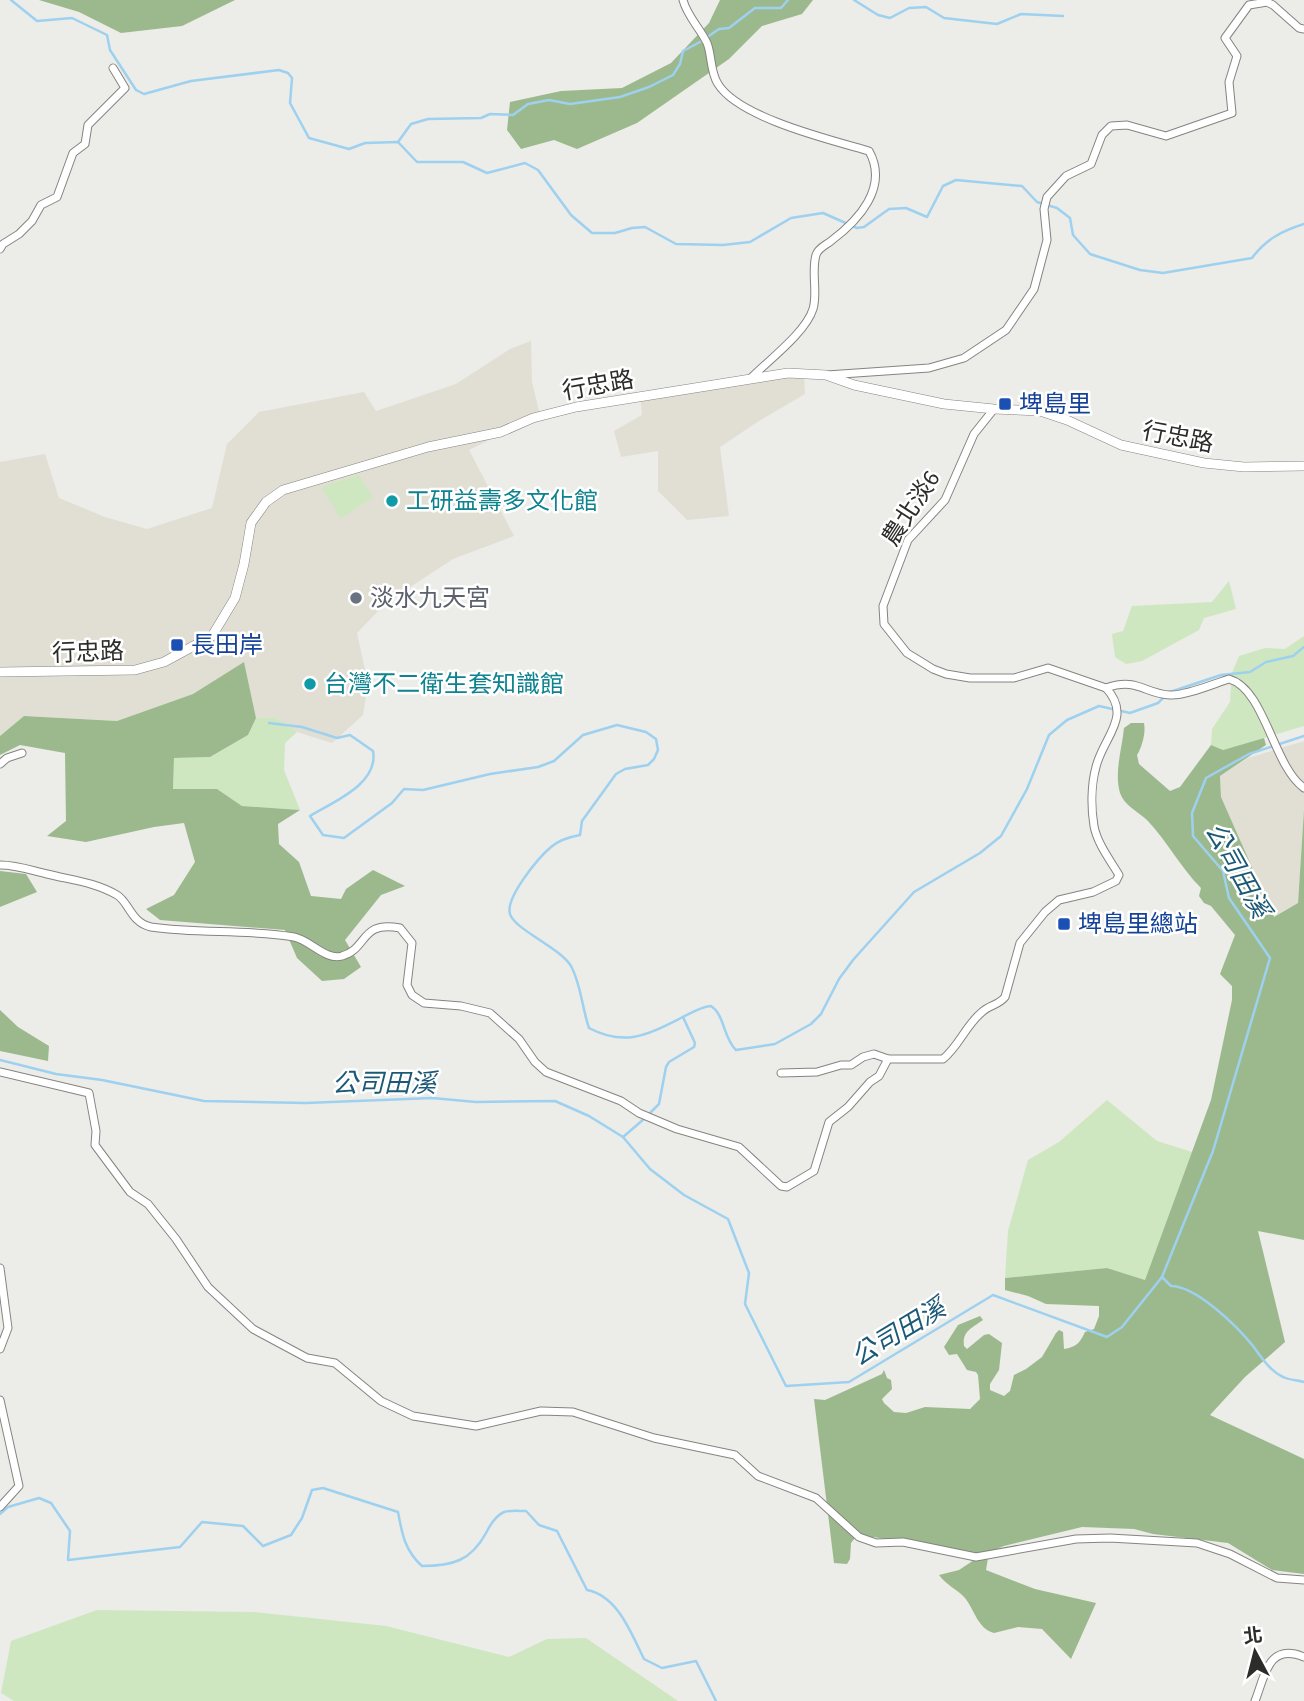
<svg xmlns="http://www.w3.org/2000/svg" width="1304" height="1701" viewBox="0 0 1304 1701" font-family="'Source Sans 3','Noto Sans TC',sans-serif">
  <rect width="100%" height="100%" fill="#ecece8"/>
  <g fill="#e1dfd4">
    <polygon points="531,341 532,382 540,415 469,450 514,536 453,559 386,603 357,633 368,684 363,715 332,743 297,732 275,717 256,718 244,663 193,694 117,721 24,716 0,736 0,462 45,454 59,498 105,517 147,529 212,508 227,444 259,412 364,392 376,411 456,384 510,349"/>
    <polygon points="804,375 805,394 759,421 720,447 729,516 687,520 658,491 658,451 621,457 614,431 642,415 640,395"/>
    <polygon points="1304,741 1304,810 1298,903 1274,917 1221,798 1220,776 1248,758"/>
  </g>
  <g fill="#cee7c1">
    <polygon points="359,475 373,497 341,519 323,490 323,486"/>
    <polygon points="1229,581 1236,609 1204,618 1199,630 1142,661 1126,664 1115,657 1112,634 1123,631 1132,606 1212,602"/>
    <polygon points="1304,636 1304,726 1223,750 1211,745 1212,729 1230,702 1232,673 1239,656 1265,648 1285,649"/>
    <polygon points="275,717 297,732 285,743 284,770 300,810 242,806 217,789 173,789 174,758 210,757 248,735 256,718"/>
    <polygon points="1107,1100 1157,1141 1192,1152 1145,1280 1107,1268 1005,1278 1008,1231 1028,1160 1059,1142"/>
    <polygon points="97,1610 253,1612 386,1626 509,1657 547,1639 586,1638 678,1701 14,1701 1,1693 11,1641"/>
  </g>
  <g fill="#9cb98d">
    <polygon points="39,0 235,0 182,26 121,33 79,12"/>
    <polygon points="720,0 813,0 802,14 762,26 729,59 637,123 577,149 554,140 521,149 507,130 510,102 561,91 622,88 671,63 709,23"/>
    <polygon points="244,662 256,718 248,735 210,757 174,758 173,789 217,789 242,806 300,810 278,824 279,844 299,862 311,896 341,899 346,889 373,870 405,886 381,895 345,940 361,967 344,979 322,981 297,958 285,930 160,920 146,909 174,895 195,862 184,823 154,827 86,842 47,836 66,821 65,753 20,745 0,755 0,736 24,716 117,721 193,694"/>
    <path d="M1131 723H1144C1146 733 1142 747 1137 755L1139 764 1170 791 1180 787 1211 745 1223 750 1264 738 1266 745 1220 776 1221 797 1274 917 1298 903 1304 810V1240L1258 1231 1285 1342 1245 1377 1210 1415 1304 1459V1574L1272 1570 1228 1543 1153 1534 1134 1529 1082 1527 1004 1546 989 1552 986 1570 1035 1589 1096 1603 1071 1659 1042 1629 1018 1627 994 1633C978 1629 974 1609 965 1598 957 1589 946 1585 939 1575L959 1570 974 1560V1554L873 1537 855 1538 851 1543 850 1559 847 1564 834 1563 814 1399 825 1400 882 1374 884 1370 887 1378 891 1380 892 1389 882 1399 884 1403 894 1412 906 1413 925 1407 970 1409 980 1399 978 1375 976 1372 967 1370 957 1354 949 1355 944 1347 958 1325 980 1316 983 1320C972 1328 962 1331 964 1346L967 1349 984 1335 989 1334 1002 1343 999 1370 990 1384V1390L1004 1396 1010 1391 1014 1375 1026 1369 1042 1357 1056 1333 1059 1330 1063 1332 1064 1349C1076 1347 1080 1343 1085 1332L1094 1329 1099 1316V1306L1046 1304 1028 1296 1005 1290V1278L1107 1268 1145 1280 1211 1100 1232 1000V986L1220 974 1235 935 1211 906 1204 903 1199 896 1201 888C1180 867 1168 842 1147 820 1138 812 1124 805 1120 793 1114 772 1122 749 1124 728Z"/>
    <polygon points="0,871 26,874 37,892 0,907"/>
    <polygon points="0,1010 18,1027 49,1046 48,1061 0,1051"/>
  </g>
  <g fill="none" stroke-linecap="round" stroke-linejoin="round">
    <g stroke="#9dd1ef" stroke-width="2.5">
      <path d="M11 0 37 21 72 18 107 35 110 50 136 90 144 94 191 81 279 70 288 73 292 78 290 103 309 138 349 149 365 143 398 142 417 162H463L487 173 525 163 538 170 571 215 592 233H615L632 228 645 227 676 244 723 245 750 242 791 218 823 213 857 228 864 227 889 209 906 208 927 217 943 186 956 180 1022 186 1037 202 1057 208 1070 218 1073 235 1090 254 1140 270 1163 273 1252 258C1266 239 1282 231 1304 224"/>
      <polyline points="854,0 878,15 890,18 909,8 926,7 944,18 997,24 1021,14 1063,16"/>
      <polyline points="398,142 411,124 428,119 481,118 490,114 513,115 528,104 549,100 570,104 620,97 649,87 673,75 680,64 683,51 700,42 719,29 729,28 755,8 781,8 788,0"/>
      <polyline points="1170,692 1221,675 1250,672 1266,662 1293,656 1304,647"/>
      <path d="M269 723 302 727 337 738 350 735 373 751C379 784 333 802 310 816L323 835 344 838 392 803 404 789 423 790 490 774 538 767 554 761 583 735 617 725 646 732 656 739 658 750 654 759 648 765 625 769 616 774 582 821 580 835C569 837 559 840 551 847 538 858 505 898 510 914 514 929 559 947 571 966 581 984 582 1008 589 1028 625 1047 647 1035 681 1018 691 1013 700 1007 711 1006 725 1015 723 1038 736 1050L775 1044 811 1024 821 1014 839 979 853 960 914 892 980 853 1001 836 1027 789 1049 735 1067 720 1099 706 1130 713 1158 703 1165 696"/>
      <polyline points="0,1060 56,1074 102,1080 204,1101 306,1103 432,1098 476,1102 555,1101 589,1116 623,1137 650,1169 684,1195 728,1219 749,1273 745,1304 786,1386 849,1382 993,1295 1107,1337 1122,1327 1162,1277 1213,1151 1270,958 1229,898 1223,871 1193,836 1192,813 1206,778 1249,754 1304,736"/>
      <polyline points="649,1114 659,1104 666,1067 669,1062 694,1047 695,1043 683,1017"/>
      <polyline points="623,1137 644,1119"/>
      <path d="M1162 1277 1171 1286C1196 1286 1237 1326 1253 1346 1261 1357 1270 1371 1283 1377 1289 1380 1297 1380 1304 1382"/>
      <path d="M0 1514 8 1507 39 1498 51 1503 70 1531 68 1560 180 1547 202 1522 243 1526 263 1546 291 1535 302 1518 312 1490 323 1488 398 1512C402 1534 405 1551 422 1566 452 1566 471 1561 486 1533 490 1525 495 1516 504 1512 510 1510 519 1511 526 1511L539 1525 557 1531 587 1590C618 1596 631 1633 644 1659L662 1668 696 1661 716 1701"/>
    </g>
    <defs>
      <g id="minor">
        <path d="M683 0C687 16 700 28 707 43 712 55 710 72 718 84 739 118 831 140 869 151 889 187 859 220 831 241 826 245 818 248 816 255 811 272 818 293 813 309 806 332 769 360 752 377"/>
        <polyline points="0,249 3,244 19,234 32,221 41,205 57,197 73,153 85,144 88,125 125,88 113,68"/>
        <polyline points="827,375 929,368 964,358 1006,330 1034,289 1047,240 1044,209 1047,197 1066,176 1091,164 1102,135 1111,126 1127,125 1166,136 1232,113 1229,82 1237,56 1225,38 1249,5 1267,2 1273,5 1299,28 1304,29"/>
        <path d="M994 409 974 434 945 500 908 540 883 606 884 624 907 653 933 669 946 674 970 678H1014L1048 668 1106 688C1137 677 1145 694 1170 695 1185 696 1213 684 1229 679 1265 689 1273 766 1304 788"/>
        <polyline points="0,764 7,758 22,753"/>
        <path d="M0 865C17 865 30 870 47 874 71 880 95 882 117 895 129 902 131 923 151 927 198 934 247 929 294 937 310 940 326 961 342 956 368 949 360 920 400 928L412 943 407 985 412 995 424 1003 461 1006 490 1013 519 1039 535 1062 546 1072 621 1101 639 1113 677 1129 739 1147 781 1186 787 1187 814 1171 829 1122 848 1107 870 1082 879 1076 888 1059"/>
        <polyline points="0,1072 89,1093 96,1131 95,1145 130,1192 148,1204 176,1239 208,1287 253,1329 307,1358 335,1363 381,1401 413,1416 476,1426 541,1411 573,1412 654,1438 735,1455 758,1476 816,1498 859,1537 876,1543 903,1542 976,1557 1076,1539 1110,1538 1197,1543 1230,1554 1277,1578 1304,1580"/>
        <path d="M781 1073 817 1072 841 1065H851L863 1057 874 1054 888 1059H943C959 1046 966 1025 982 1012 989 1005 999 1005 1005 997L1020 943 1045 912 1059 900 1093 892 1116 881 1119 875C1110 860 1097 843 1094 826 1091 808 1091 785 1096 767 1103 737 1133 717 1106 688"/>
        <polyline points="0,1268 8,1328 0,1349"/>
        <polyline points="0,1400 19,1486 0,1507"/>
        <path d="M1255 1701C1265 1676 1268 1642 1304 1657"/>
      </g>
      <polyline id="tertiary" points="0,672 135,670 164,662 212,636 235,598 244,564 251,523 266,502 283,490 428,447 501,432 533,418 576,407 788,373 826,375 854,385 944,404 994,409 1040,411 1067,420 1121,445 1204,463 1244,467 1304,466"/>
    </defs>
    <use href="#minor" stroke="#858481" stroke-width="9"/>
    <use href="#tertiary" stroke="#858481" stroke-width="10"/>
    <use href="#minor" stroke="#fff" stroke-width="7"/>
    <use href="#tertiary" stroke="#fff" stroke-width="9"/>
  </g>
  <g fill="#1a4fb4" stroke="#fff" stroke-width="2.5">
    <rect x="998" y="397" width="14" height="14" rx="3.5"/>
    <rect x="170" y="638" width="14" height="14" rx="3.5"/>
    <rect x="1057" y="917" width="14" height="14" rx="3.5"/>
  </g>
  <g fill="#0f9aa8" stroke="#fff" stroke-width="2.5">
    <circle cx="392" cy="501" r="7"/>
    <circle cx="310" cy="684" r="7"/>
  </g>
  <circle fill="#6b7280" stroke="#fff" stroke-width="2.5" cx="356" cy="598" r="7"/>
  <g text-anchor="middle" stroke-width="5" stroke-linejoin="round" paint-order="stroke">
    <g font-size="24" fill="#2c2c2a" stroke="#fff">
      <text transform="translate(598 385) rotate(-10)" y="8">行忠路</text>
      <text transform="translate(1178 437) rotate(11)" y="8">行忠路</text>
      <text transform="translate(911 508) rotate(-57)" y="8">農北淡6</text>
      <text transform="translate(88 652) rotate(-2)" y="8">行忠路</text>
    </g>
    <g font-size="24" fill="#164399" stroke="#fff" text-anchor="start">
      <text x="1019" y="412">埤島里</text>
      <text x="191" y="653">長田岸</text>
      <text x="1078" y="932">埤島里總站</text>
    </g>
    <g font-size="24" fill="#0d838f" stroke="#fff" text-anchor="start">
      <text x="406" y="509">工研益壽多文化館</text>
      <text x="324" y="692">台灣不二衛生套知識館</text>
    </g>
    <g font-size="24" fill="#5b616d" stroke="#fff" text-anchor="start">
      <text x="370" y="606">淡水九天宮</text>
    </g>
    <g font-size="26" font-style="italic" fill="#1b5977" stroke="#fff">
      <text transform="translate(1238 870) rotate(61)" y="9">公司田溪</text>
      <text x="384" y="1092">公司田溪</text>
      <text transform="translate(898 1332) rotate(-31)" y="9">公司田溪</text>
    </g>
  </g>
  <g transform="translate(1255 1652) rotate(353)" stroke="#ffffff" stroke-width="5" paint-order="stroke">
  <path d="M0-5L12 26L0 18L-12 26Z" fill="#2c2c2a"/>
  <text y="-10" font-size="19" font-weight="bold" text-anchor="middle" fill="#2c2c2a">北</text>
  </g>
</svg>
